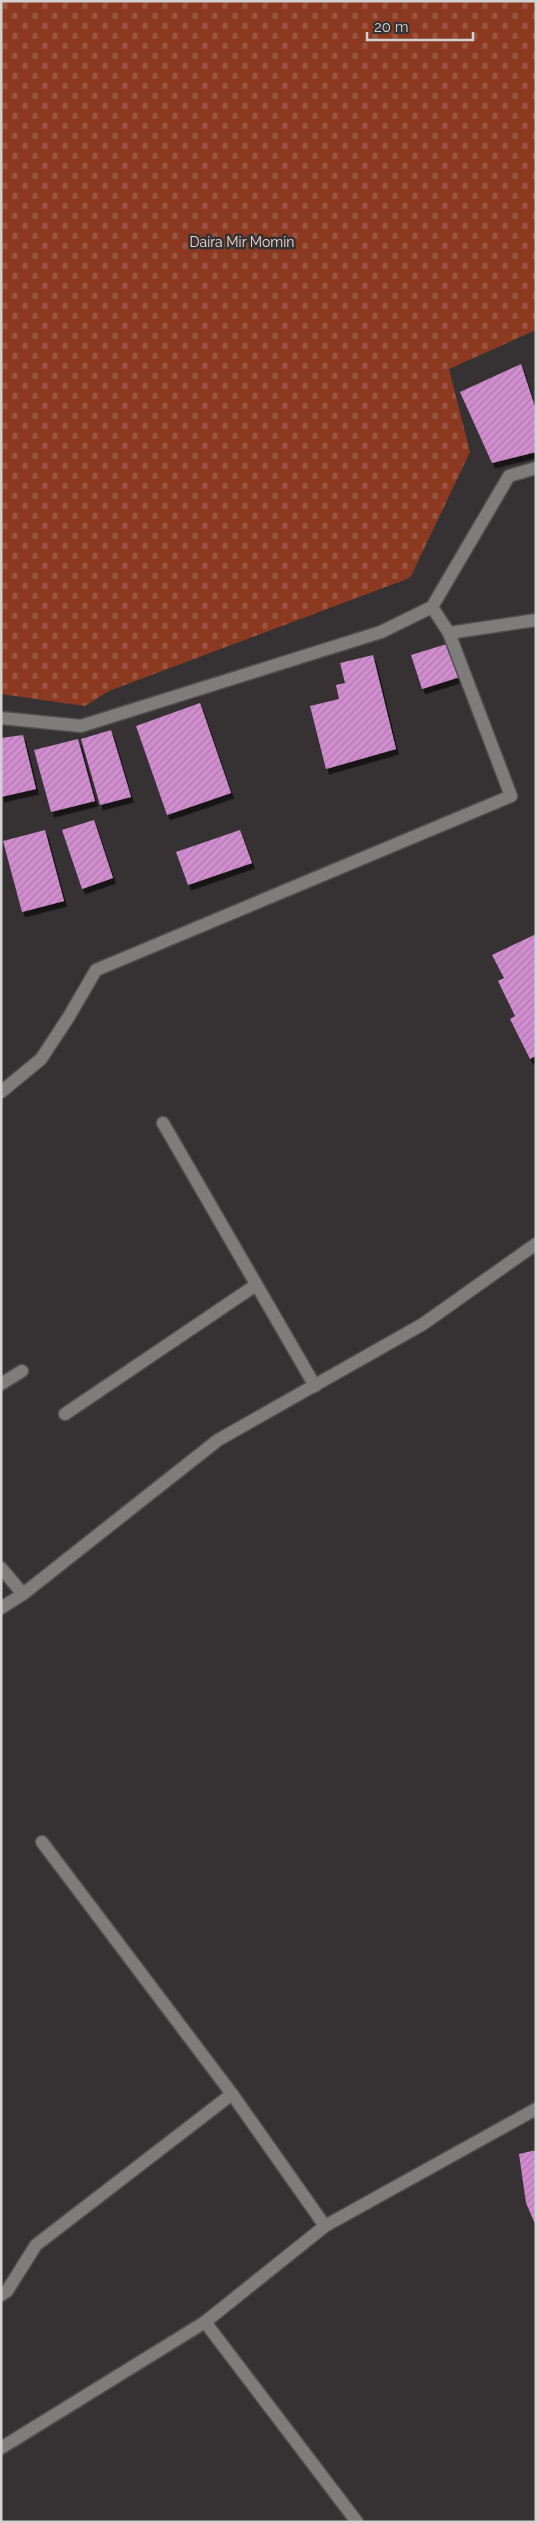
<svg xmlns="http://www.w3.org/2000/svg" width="537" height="2523" viewBox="0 0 537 2523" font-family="Raleway,sans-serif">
  <defs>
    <pattern id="cemetery-stones" width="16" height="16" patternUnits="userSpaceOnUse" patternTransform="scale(1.25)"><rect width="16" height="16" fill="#8b3a21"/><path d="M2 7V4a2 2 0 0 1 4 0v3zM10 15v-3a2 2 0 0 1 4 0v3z" fill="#9a5540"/></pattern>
    <pattern id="building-hatch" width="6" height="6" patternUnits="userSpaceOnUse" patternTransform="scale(1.25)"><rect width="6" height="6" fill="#d18dcf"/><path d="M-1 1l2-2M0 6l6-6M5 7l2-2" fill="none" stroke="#ad7aab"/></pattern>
    <filter id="shadow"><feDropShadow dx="3" dy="5.5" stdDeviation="0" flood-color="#0009"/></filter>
  </defs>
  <rect width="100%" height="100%" fill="#363133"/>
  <polygon fill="url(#cemetery-stones)" points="1,1 536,1 536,330 449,369 470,452 411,576 407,579 109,691 85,706 1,694"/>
  <g fill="url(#building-hatch)" filter="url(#shadow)">
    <polygon points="521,364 536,410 536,452 492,463 460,392"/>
    <polygon points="450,643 460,677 422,689 411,655"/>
    <polygon points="373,655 396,749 326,769 310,706 339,699 336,685 345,683 340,663"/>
    <polygon points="200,703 231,793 167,815 136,726"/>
    <polygon points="111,730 131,797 100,805 81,739"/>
    <polygon points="23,735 36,789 1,797 1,738"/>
    <polygon points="78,739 95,801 51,812 34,750"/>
    <polygon points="94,820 113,878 82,889 62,830"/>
    <polygon points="45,830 64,901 22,912 3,841"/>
    <polygon points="240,830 252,863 188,885 176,852"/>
    <polygon points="536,934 536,1056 530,1059 510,1019 515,1016 498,981 504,978 492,955"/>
    <polygon points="536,2150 536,2226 526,2203 519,2154"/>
  </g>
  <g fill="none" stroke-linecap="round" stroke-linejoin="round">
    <defs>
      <g id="minor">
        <polyline points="432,607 449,633"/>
        <polyline points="1,718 81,726 381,632 432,607 509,476 536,468"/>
        <polyline points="1,1092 41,1059 68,1018 96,970 511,796 449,633 536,620"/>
        <polyline points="163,1123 315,1386"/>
        <polyline points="1,1384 22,1371"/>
        <polyline points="65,1414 256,1285"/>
        <polyline points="1,1568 23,1594"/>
        <polyline points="1,1608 23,1594 218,1440 423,1324 536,1244"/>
        <polyline points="42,1842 232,2094 325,2226"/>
        <polyline points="1,2295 7,2291 36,2245 232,2094"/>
        <polyline points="205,2322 357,2522"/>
        <polyline points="1,2448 205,2322 325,2226 536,2109"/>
      </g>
    </defs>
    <use href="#minor" stroke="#524e50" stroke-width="15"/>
    <use href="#minor" stroke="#7f7c7c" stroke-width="12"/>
  </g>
  <g text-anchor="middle" stroke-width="5" stroke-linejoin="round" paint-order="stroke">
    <g font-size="14" fill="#f1d8d0" stroke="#363133">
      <text x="242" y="247">Daira Mir Momin</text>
    </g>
  </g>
  <rect width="537" height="2523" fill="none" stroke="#d4d1d2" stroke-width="5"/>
  <path d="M367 32v8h106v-8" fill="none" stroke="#d4d1d2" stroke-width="2.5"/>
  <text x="374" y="32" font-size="15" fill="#d4d1d2" stroke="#363133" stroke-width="4" paint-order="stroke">20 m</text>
</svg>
